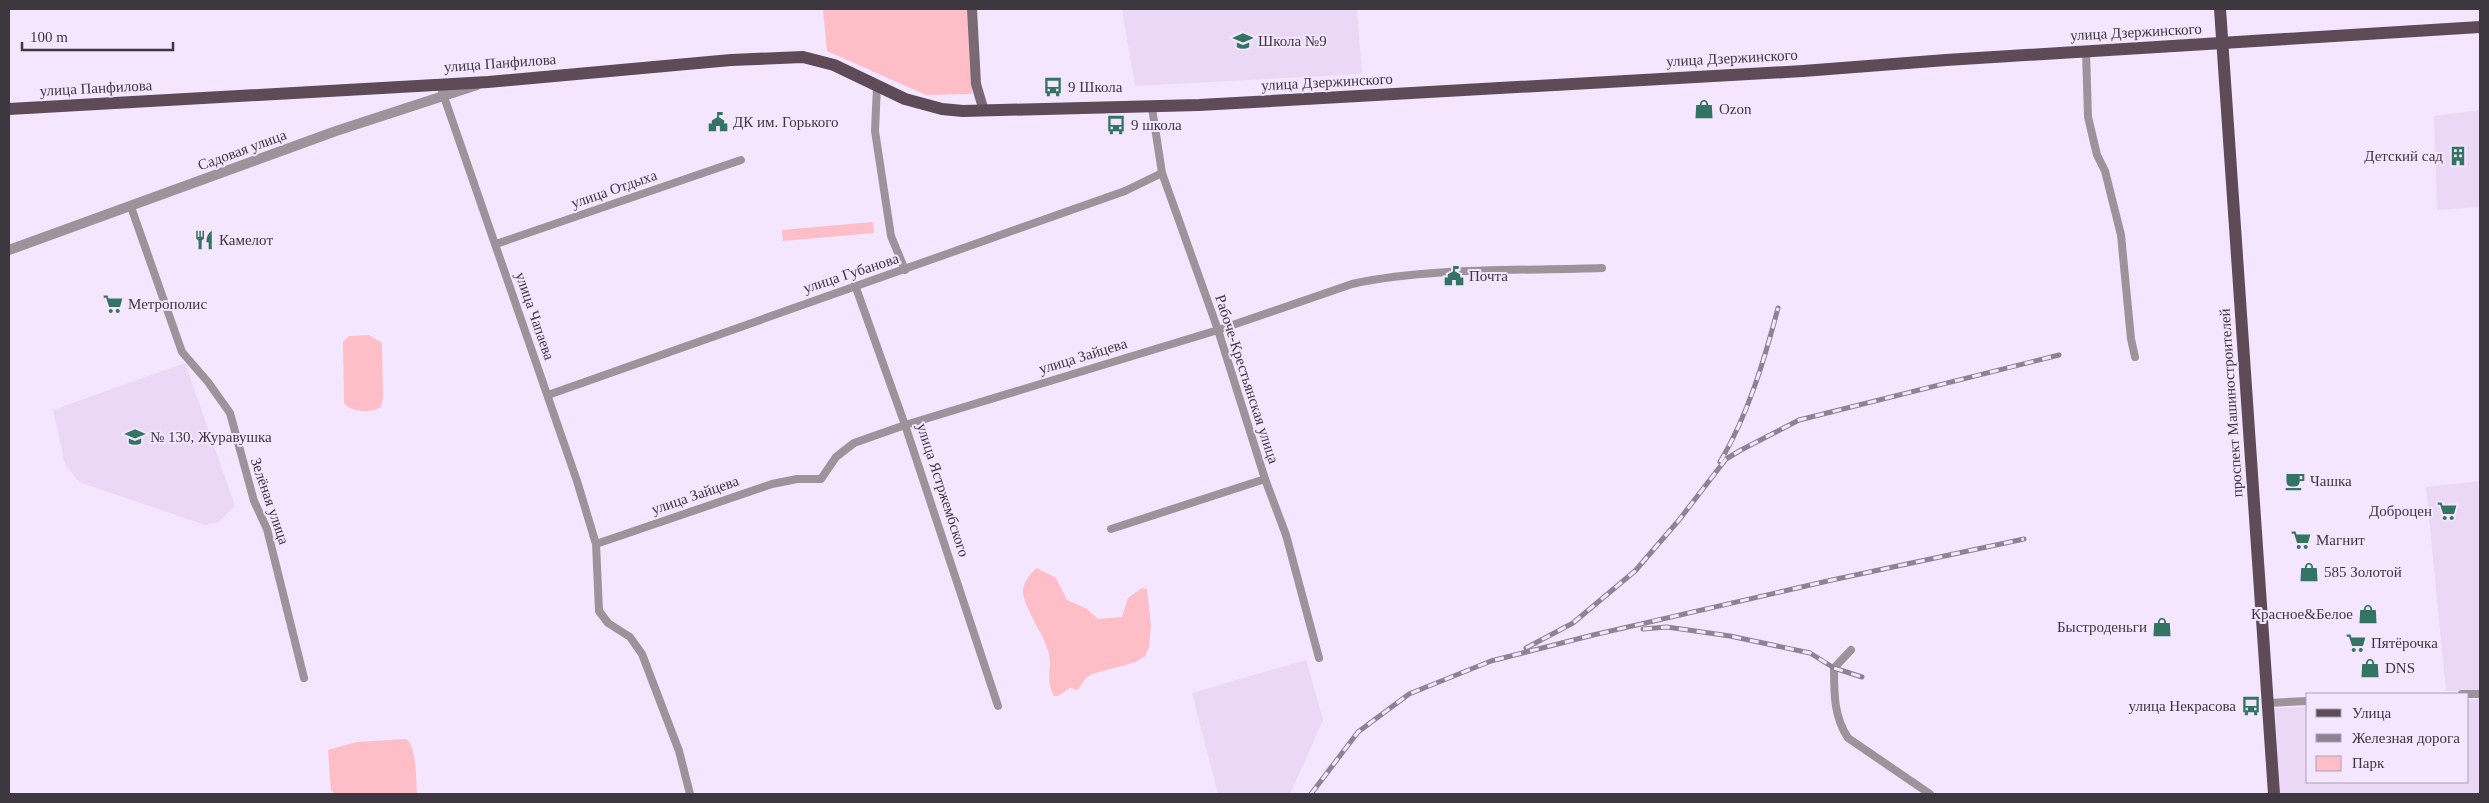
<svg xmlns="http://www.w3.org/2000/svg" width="2489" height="803" viewBox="0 0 2489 803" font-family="'Times New Roman',serif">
  <rect width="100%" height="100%" fill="#f5e6ff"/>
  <g fill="#ead8f6">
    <polygon points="1122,9 1357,9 1362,74 1135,86"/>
    <polygon points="2480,110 2480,207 2437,210 2434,116"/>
    <polygon points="185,363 235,506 217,523 205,525 79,482 65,464 53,410"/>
    <polygon points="2480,481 2480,690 2446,691 2426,487"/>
    <polygon points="1306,660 1323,720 1290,794 1218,794 1192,693"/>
    <polygon points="2480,699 2480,794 2280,794 2275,708 2308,707 2308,782 2468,782 2468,700"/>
  </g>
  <g fill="#fdbec8">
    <polygon points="823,9 969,9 972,94 926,95 827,51"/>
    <polygon points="873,222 874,233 783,241 782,230"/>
    <path d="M369 335 382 343 383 398 381 407C371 413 352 413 344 403L343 342 349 336Z"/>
    <path d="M1037 568 1056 578 1067 600 1087 609 1098 619 1122 617 1128 598 1142 588 1147 589 1151 625 1149 648 1145 656 1136 662 1092 674 1085 679 1078 690 1070 688 1058 696H1054C1045 679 1052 671 1049 654 1045 636 1025 610 1023 593 1022 584 1031 572 1037 568Z"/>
    <path d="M406 739C417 746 416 781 417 794H335L331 790 328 750 357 742Z"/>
  </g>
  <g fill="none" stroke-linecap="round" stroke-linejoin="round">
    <g stroke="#9e939a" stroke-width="8">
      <polyline points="2086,51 2088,117 2097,155 2105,171 2121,235 2131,339 2135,357"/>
      <polyline points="877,86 875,131 891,236 905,270"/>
      <polyline points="442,91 577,481 596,544 599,611 608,623 630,637 642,654 679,751 690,794"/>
      <polyline points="1152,108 1162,173 1218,330 1265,479 1286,535 1319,658"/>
      <polyline points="131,207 182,352 208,382 230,413 254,501 267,529 304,678"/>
      <polyline points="496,244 741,160"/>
      <polyline points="855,285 905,425 998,706"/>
      <polyline points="548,395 1125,191 1162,173"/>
      <polyline points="1111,529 1265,479"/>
      <path d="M596 544 772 484 797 479H821L836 457 854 443 905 425 1218 330 1352 284C1430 267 1522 271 1602 268"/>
      <path d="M1851 650 1834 668C1834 694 1834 717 1848 738L1930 794"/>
      <polyline points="2462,694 2480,694"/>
      <polyline points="2268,703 2308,701"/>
    </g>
    <polyline stroke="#9e939a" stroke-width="10" points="9,250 336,131 477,85"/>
    <polyline stroke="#796973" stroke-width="10" points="972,9 976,84 984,111"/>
    <g stroke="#5e4b57" stroke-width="12">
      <polyline points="2220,9 2274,794"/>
      <polyline points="9,109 488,82 731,60 803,57 834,65 905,99 942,109 963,111 1199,105 1803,71 1946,60 2480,27"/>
    </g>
    <defs>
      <g id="rail">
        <path d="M1720 462C1748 415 1764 361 1778 308"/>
        <polyline points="1643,629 1667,627 1730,636 1810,653 1834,668 1862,677"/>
        <polyline points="1526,648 1573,623 1635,571 1679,520 1726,459 1741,450 1799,420 2059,355"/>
        <polyline points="1311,794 1358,732 1409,694 1491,661 1593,635 1832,580 2024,539"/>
      </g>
    </defs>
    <use href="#rail" stroke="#8d8393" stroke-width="5"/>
    <use href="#rail" stroke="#f5e6ff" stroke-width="3" stroke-dasharray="9" stroke-linecap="butt"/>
  </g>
  <defs>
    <symbol id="school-bare" viewBox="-9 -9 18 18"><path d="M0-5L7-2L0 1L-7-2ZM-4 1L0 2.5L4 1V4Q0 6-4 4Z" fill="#347463" stroke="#f5e6ff" stroke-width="2.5" paint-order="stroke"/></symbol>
    <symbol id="bus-bare" viewBox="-9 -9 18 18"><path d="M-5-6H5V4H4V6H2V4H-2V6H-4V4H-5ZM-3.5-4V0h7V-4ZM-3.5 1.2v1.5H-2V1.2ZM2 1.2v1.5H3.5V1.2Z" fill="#347463" stroke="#f5e6ff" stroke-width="2.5" paint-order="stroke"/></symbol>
    <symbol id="shop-bare" viewBox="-9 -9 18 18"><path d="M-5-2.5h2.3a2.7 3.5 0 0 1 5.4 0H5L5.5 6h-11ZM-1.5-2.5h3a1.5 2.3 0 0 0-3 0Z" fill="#347463" stroke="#f5e6ff" stroke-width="2.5" paint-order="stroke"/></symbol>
    <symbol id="civic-bare" viewBox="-9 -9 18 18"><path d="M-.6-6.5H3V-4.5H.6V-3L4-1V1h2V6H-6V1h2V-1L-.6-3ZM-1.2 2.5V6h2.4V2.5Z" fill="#347463" stroke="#f5e6ff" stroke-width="2.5" paint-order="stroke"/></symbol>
    <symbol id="building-bare" viewBox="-9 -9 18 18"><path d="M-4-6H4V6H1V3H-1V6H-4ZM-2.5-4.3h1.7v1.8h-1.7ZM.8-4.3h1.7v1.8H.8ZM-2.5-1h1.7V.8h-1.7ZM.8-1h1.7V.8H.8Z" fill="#347463" stroke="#f5e6ff" stroke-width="2.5" paint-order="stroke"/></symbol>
    <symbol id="restaurant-bare" viewBox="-9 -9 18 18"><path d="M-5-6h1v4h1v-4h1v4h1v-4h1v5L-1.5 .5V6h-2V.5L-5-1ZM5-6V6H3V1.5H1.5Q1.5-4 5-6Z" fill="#347463" stroke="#f5e6ff" stroke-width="2.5" paint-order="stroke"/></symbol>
    <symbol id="supermarket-bare" viewBox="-9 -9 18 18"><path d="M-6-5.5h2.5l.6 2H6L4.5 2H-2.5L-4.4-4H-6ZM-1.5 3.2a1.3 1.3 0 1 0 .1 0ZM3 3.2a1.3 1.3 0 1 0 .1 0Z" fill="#347463" stroke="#f5e6ff" stroke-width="2.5" paint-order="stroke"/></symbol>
    <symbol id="cafe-bare" viewBox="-9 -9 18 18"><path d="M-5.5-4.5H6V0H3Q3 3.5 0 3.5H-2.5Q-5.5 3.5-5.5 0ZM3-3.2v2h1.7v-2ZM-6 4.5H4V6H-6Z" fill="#347463" stroke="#f5e6ff" stroke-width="2.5" paint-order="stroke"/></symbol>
  </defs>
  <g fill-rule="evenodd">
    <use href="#school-bare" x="1229" y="27" width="28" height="28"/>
    <use href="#bus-bare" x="1039" y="73" width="28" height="28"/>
    <use href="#shop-bare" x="1690" y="95" width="28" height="28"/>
    <use href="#civic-bare" x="704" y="108" width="28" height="28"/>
    <use href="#bus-bare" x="1102" y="111" width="28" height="28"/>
    <use href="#building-bare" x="2444" y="142" width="28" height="28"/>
    <use href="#restaurant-bare" x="190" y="226" width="28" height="28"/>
    <use href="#civic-bare" x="1440" y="262" width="28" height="28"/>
    <use href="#supermarket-bare" x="99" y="290" width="28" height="28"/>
    <use href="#school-bare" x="121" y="423" width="28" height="28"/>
    <use href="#cafe-bare" x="2281" y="467" width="28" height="28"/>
    <use href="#supermarket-bare" x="2433" y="497" width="28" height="28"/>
    <use href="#supermarket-bare" x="2287" y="526" width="28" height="28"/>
    <use href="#shop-bare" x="2295" y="558" width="28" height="28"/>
    <use href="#shop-bare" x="2354" y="600" width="28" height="28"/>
    <use href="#shop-bare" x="2148" y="613" width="28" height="28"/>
    <use href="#supermarket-bare" x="2342" y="629" width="28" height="28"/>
    <use href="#shop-bare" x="2356" y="654" width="28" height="28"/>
    <use href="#bus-bare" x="2237" y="692" width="28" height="28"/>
  </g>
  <g text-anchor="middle" stroke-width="4" stroke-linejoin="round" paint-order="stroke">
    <g font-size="15" fill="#3d3740" stroke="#f5e6ff">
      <text transform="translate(2136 32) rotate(-3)" y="5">улица Дзержинского</text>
      <text transform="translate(1732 58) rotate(-3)" y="5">улица Дзержинского</text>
      <text transform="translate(500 63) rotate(-4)" y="5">улица Панфилова</text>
      <text transform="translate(1327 82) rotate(-3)" y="5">улица Дзержинского</text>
      <text transform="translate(96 88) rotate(-3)" y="5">улица Панфилова</text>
      <text transform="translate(242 150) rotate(-20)" y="5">Садовая улица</text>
      <text transform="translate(614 189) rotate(-19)" y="5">улица Отдыха</text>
      <text transform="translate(851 273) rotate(-18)" y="5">улица Губанова</text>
      <text transform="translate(535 316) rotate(71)" y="5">улица Чапаева</text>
      <text transform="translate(1083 356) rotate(-17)" y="5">улица Зайцева</text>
      <text transform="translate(1247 379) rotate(72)" y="5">Рабоче-Крестьянская улица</text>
      <text transform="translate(2231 403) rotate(-94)" y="5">проспект Машиностроителей</text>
      <text transform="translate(943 490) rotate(72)" y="5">улица Ястржембского</text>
      <text transform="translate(695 495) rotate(-19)" y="5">улица Зайцева</text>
      <text transform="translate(270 501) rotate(71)" y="5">Зелёная улица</text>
    </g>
    <g font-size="15" fill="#3d3740" stroke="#f5e6ff" text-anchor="start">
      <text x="1258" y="46">Школа №9</text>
      <text x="1068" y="92">9 Школа</text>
      <text x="1719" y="114">Ozon</text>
      <text x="733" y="127">ДК им. Горького</text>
      <text x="1131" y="130">9 школа</text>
      <text x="2443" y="161" text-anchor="end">Детский сад</text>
      <text x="219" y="245">Камелот</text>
      <text x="1469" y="281">Почта</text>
      <text x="128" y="309">Метрополис</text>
      <text x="150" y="442">№ 130, Журавушка</text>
      <text x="2310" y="486">Чашка</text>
      <text x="2432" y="516" text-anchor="end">Доброцен</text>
      <text x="2316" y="545">Магнит</text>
      <text x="2324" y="577">585 Золотой</text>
      <text x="2353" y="619" text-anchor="end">Красное&amp;Белое</text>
      <text x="2147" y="632" text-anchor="end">Быстроденьги</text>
      <text x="2371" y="648">Пятёрочка</text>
      <text x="2385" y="673">DNS</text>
      <text x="2236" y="711" text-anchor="end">улица Некрасова</text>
    </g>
  </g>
  <rect width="2489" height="803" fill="none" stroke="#3d3740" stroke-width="20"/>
  <rect x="2306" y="693" width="162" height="90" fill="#f5e6ff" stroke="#aba0b3"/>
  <rect x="2316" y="709" width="25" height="8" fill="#5e4b57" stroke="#aba0b3"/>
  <text x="2352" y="718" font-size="15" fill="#3d3740">Улица</text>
  <rect x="2316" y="734" width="25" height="8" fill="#8d8393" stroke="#aba0b3"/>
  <text x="2352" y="743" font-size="15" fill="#3d3740">Железная дорога</text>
  <rect x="2316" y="756" width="25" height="15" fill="#fdbec8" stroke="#aba0b3"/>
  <text x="2352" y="768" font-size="15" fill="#3d3740">Парк</text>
  <path d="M22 42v8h151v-8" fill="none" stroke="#3d3740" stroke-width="2.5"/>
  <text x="30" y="42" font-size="15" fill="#3d3740" stroke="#f5e6ff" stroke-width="4" paint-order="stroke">100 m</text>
</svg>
